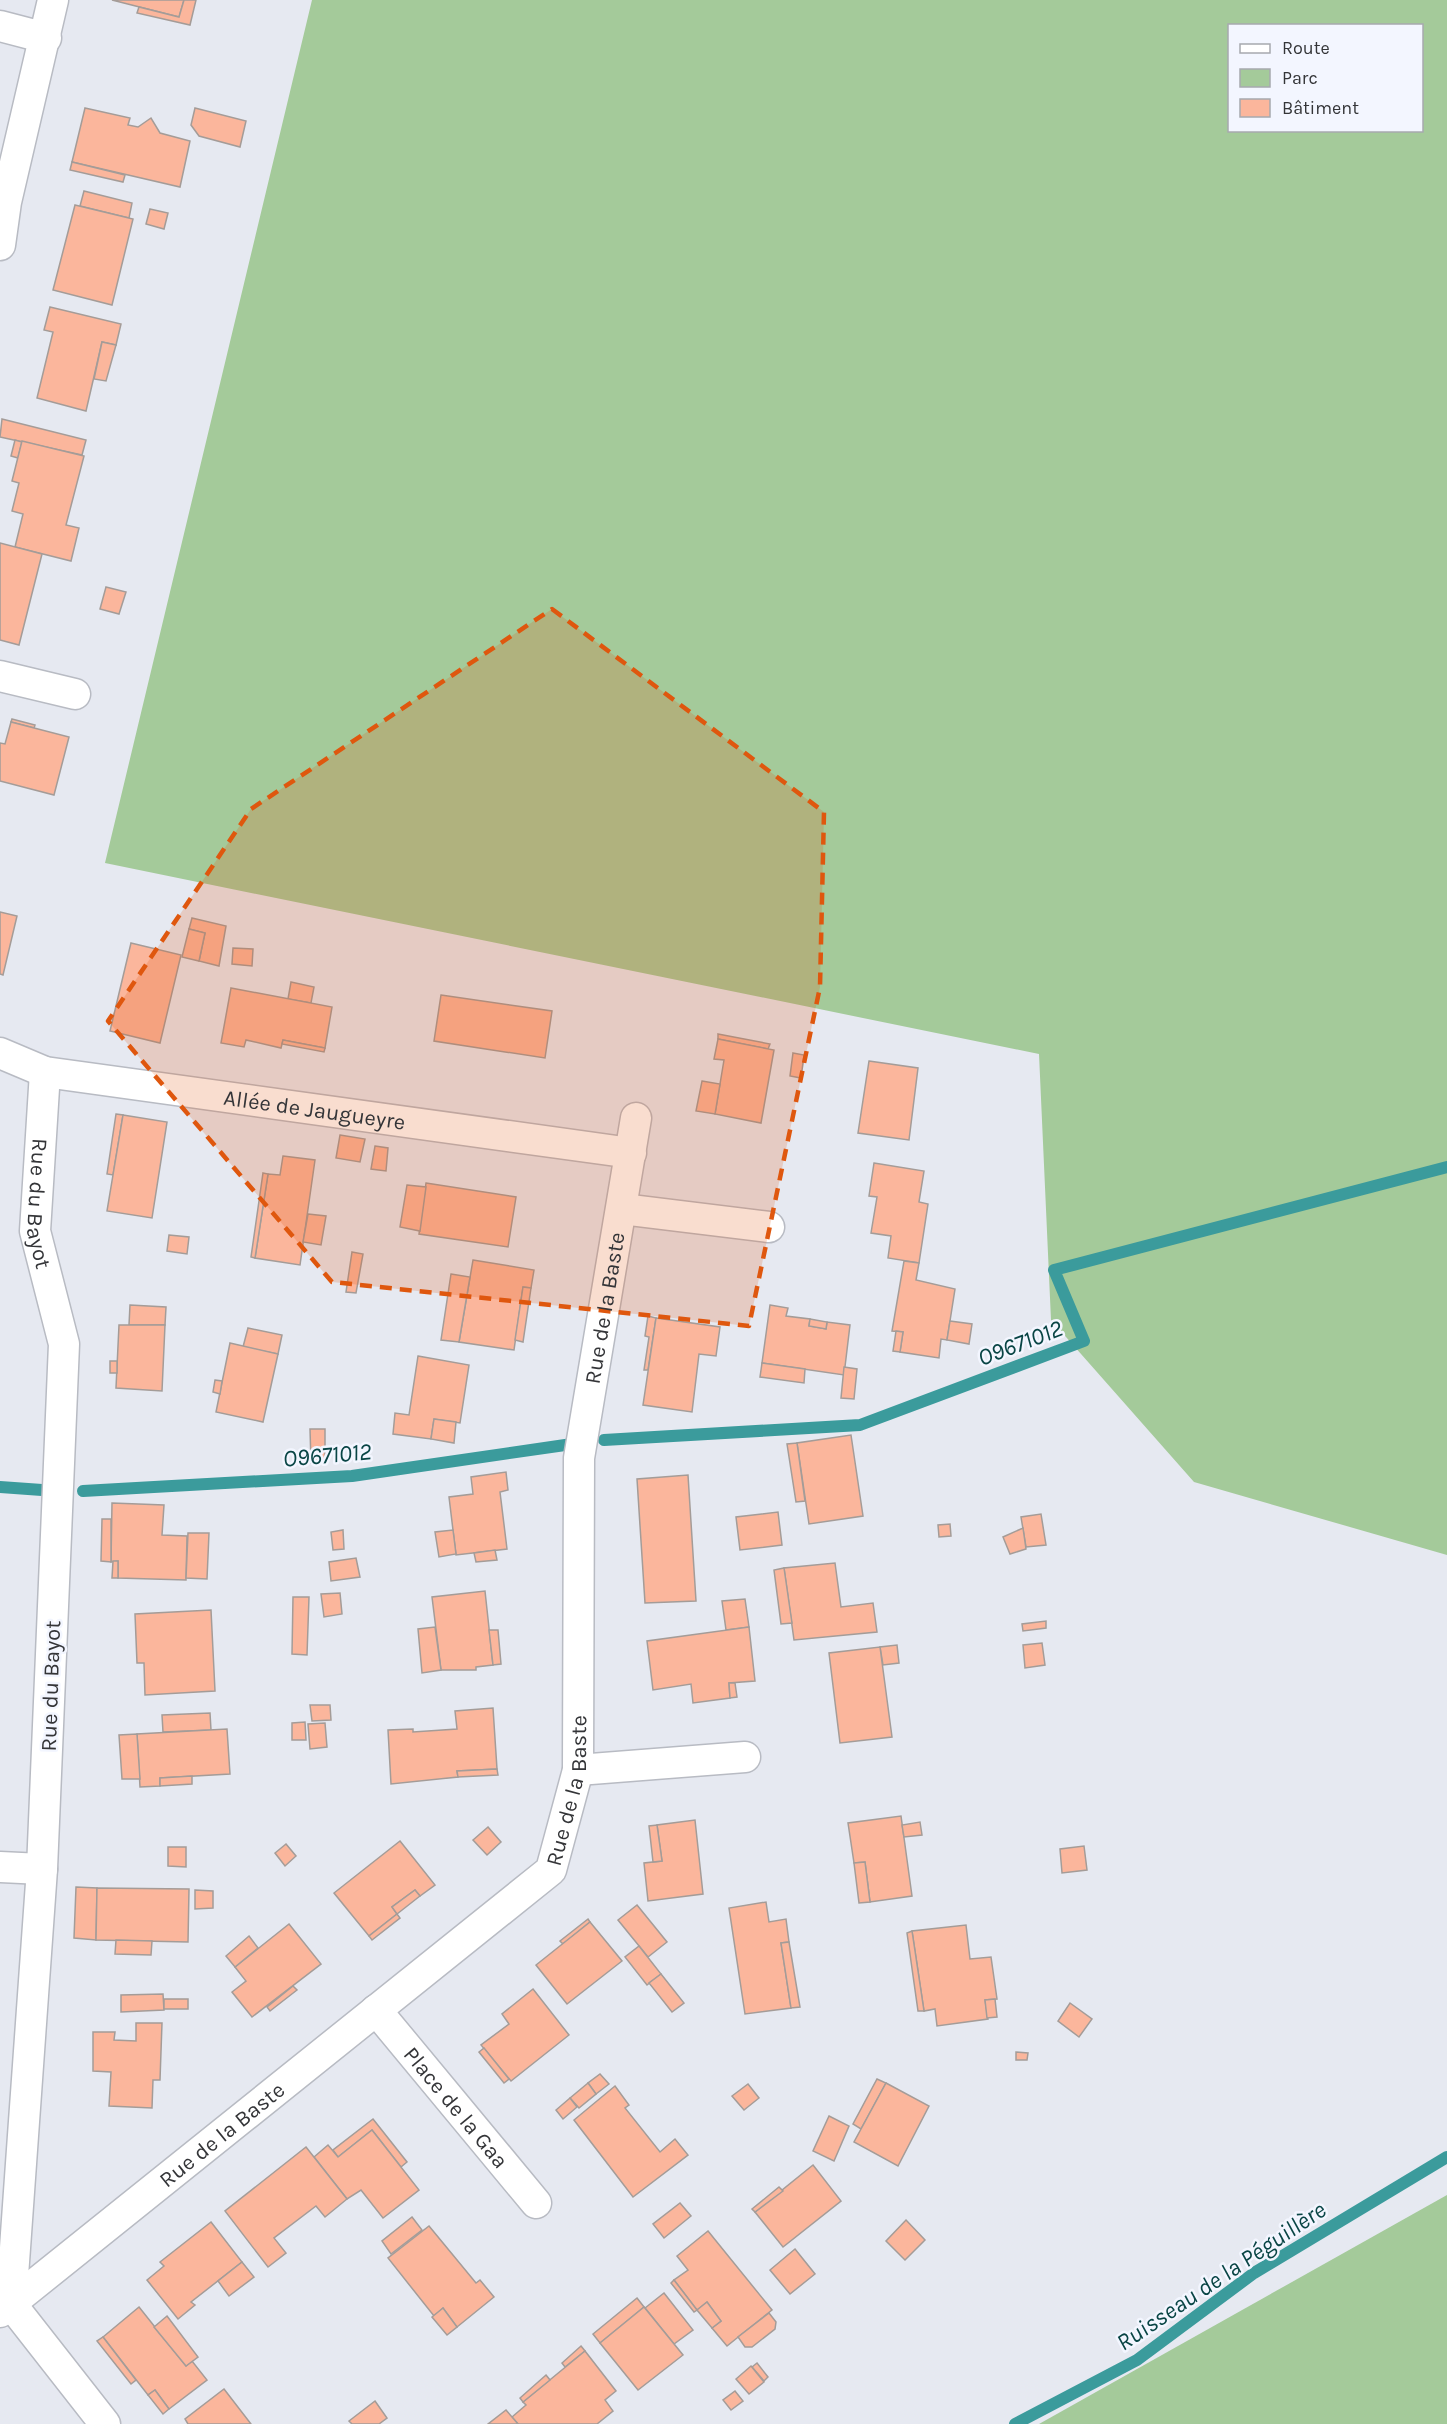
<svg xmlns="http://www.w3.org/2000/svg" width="1447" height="2424" viewBox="0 0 1447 2424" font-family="Karla,sans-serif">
  <rect width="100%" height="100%" fill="#e6e9f1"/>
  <g fill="#a4ca9a" fill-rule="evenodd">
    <path d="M312 0H1447V1555L1194 1482 1051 1320 1039 1054 105 863ZM1230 26H1422V130H1230Z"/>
    <polygon points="1447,2195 1447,2424 1039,2424"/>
  </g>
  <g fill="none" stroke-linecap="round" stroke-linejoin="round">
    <g stroke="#3b9b9c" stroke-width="12">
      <polyline points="604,1440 860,1425 1084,1341 1054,1270 1447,1167"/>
      <polyline points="0,1487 42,1490"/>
      <polyline points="83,1491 352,1476 572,1444"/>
      <polyline points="1015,2424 1137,2360 1254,2273 1447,2157"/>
    </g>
  </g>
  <g fill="#fbb69c" stroke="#a49c98" stroke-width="1.5">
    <polygon points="112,0 184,0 179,17"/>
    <polygon points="184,0 196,0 190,25 137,13 139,7 179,17"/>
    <polygon points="85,108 130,118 128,125 138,127 151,118 160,133 190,141 180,187 72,162"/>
    <polygon points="195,108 246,121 240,147 199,136 191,125"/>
    <polygon points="72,162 125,175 123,182 70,170"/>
    <polygon points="84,191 132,203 129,218 80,206"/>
    <polygon points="75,205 133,219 112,305 53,290"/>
    <polygon points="150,209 168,213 164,229 146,224"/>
    <polygon points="50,307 121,324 116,345 102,342 86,411 37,398 53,332 44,330"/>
    <polygon points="102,342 116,345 106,381 94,379"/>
    <polygon points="2,419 86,440 82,455 0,437"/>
    <polygon points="15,440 22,442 18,458 11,456"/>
    <polygon points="22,441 84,456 66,525 79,528 71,561 15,547 23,514 12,511 19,483 12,481"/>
    <polygon points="0,543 42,554 19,645 0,640"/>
    <polygon points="106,587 126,592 119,614 100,609"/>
    <polygon points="12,719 35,725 34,728 11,722"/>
    <polygon points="11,722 69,737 54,795 0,781 0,743 5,744"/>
    <polygon points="0,912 17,916 3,975 0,974"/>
    <polygon points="192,918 226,926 219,966 199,961 205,933 189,929"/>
    <polygon points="189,929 205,933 199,961 182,957"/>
    <polygon points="131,943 181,955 160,1043 110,1031"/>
    <polygon points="233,948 253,949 252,966 232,964"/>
    <polygon points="291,982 314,987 311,1003 288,999"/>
    <polygon points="231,988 332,1007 325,1048 283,1040 281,1048 246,1040 244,1047 221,1043"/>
    <polygon points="441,995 552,1011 545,1058 434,1041"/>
    <polygon points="718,1034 770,1044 768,1049 718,1039"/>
    <polygon points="718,1039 774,1050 761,1123 715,1114 724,1060 714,1059"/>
    <polygon points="283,1040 325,1048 324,1052 282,1044"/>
    <polygon points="793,1053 804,1055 801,1078 790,1076"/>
    <polygon points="869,1061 918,1068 909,1140 858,1133"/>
    <polygon points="702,1081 720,1084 715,1114 696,1111"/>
    <polygon points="116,1114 123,1115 113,1175 107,1174"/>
    <polygon points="123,1115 167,1122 152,1218 107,1211"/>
    <polygon points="340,1135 365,1139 360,1162 336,1158"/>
    <polygon points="375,1146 388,1148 386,1171 371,1169"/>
    <polygon points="283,1156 315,1160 300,1265 255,1258 268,1174 280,1175"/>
    <polygon points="874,1163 924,1171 919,1202 928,1204 919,1263 888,1258 891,1236 871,1233 877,1197 869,1196"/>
    <polygon points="263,1173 268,1174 255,1258 251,1257"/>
    <polygon points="426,1183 516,1197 508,1247 419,1234"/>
    <polygon points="407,1185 426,1187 420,1231 400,1227"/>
    <polygon points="308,1214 326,1216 321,1245 303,1242"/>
    <polygon points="169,1235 189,1237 187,1254 167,1251"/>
    <polygon points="352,1252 363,1254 356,1293 346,1292"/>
    <polygon points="473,1260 534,1270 531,1288 523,1287 514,1350 459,1342"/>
    <polygon points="904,1261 919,1263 916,1280 955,1289 947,1340 941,1339 939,1358 900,1352 903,1332 892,1331"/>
    <polygon points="451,1274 470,1277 459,1342 441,1340"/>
    <polygon points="523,1287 531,1288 523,1342 515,1340"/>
    <polygon points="130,1305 166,1307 165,1325 129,1325"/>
    <polygon points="770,1305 788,1308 786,1316 810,1319 809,1326 826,1329 827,1322 850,1325 844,1375 762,1363"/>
    <polygon points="648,1316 656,1318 648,1370 644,1370 649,1337 645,1336"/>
    <polygon points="656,1318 720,1327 716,1356 699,1354 692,1412 643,1405"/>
    <polygon points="810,1319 827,1322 826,1329 809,1326"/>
    <polygon points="950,1321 972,1324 969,1344 947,1340"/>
    <polygon points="119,1325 165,1325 162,1391 116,1388"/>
    <polygon points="248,1328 282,1335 278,1354 243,1347"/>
    <polygon points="896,1331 903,1332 900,1352 893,1351"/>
    <polygon points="230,1343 278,1354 263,1422 216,1412"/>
    <polygon points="418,1356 469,1365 460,1423 434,1419 431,1439 393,1434 395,1413 409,1415"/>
    <rect x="110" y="1361" width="7" height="12"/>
    <polygon points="762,1363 805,1369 804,1383 760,1377"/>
    <polygon points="844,1367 857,1369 854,1399 841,1398"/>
    <polygon points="215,1380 222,1381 220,1394 213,1392"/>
    <polygon points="434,1419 456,1422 454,1443 431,1439"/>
    <polygon points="310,1429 325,1429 325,1463 311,1463"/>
    <polygon points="851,1435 863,1516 809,1524 797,1443"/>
    <polygon points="797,1443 805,1501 796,1502 787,1444"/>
    <polygon points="506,1472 508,1490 500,1492 507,1549 456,1555 449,1497 473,1494 471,1477"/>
    <polygon points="688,1475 696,1601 645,1603 637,1479"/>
    <polygon points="112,1503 164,1505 162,1535 187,1536 186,1580 118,1578 118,1561 111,1562"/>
    <polygon points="778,1512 782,1545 740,1550 736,1517"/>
    <polygon points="1041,1514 1046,1545 1026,1547 1021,1517"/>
    <polygon points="102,1519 111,1519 111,1562 101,1561"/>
    <polygon points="950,1524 951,1536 939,1537 938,1525"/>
    <polygon points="1023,1528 1026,1549 1010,1554 1003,1537"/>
    <polygon points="343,1530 344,1549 333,1550 331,1532"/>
    <polygon points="453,1530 456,1554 439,1557 435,1532"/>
    <polygon points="188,1533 209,1533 207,1579 186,1578"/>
    <polygon points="495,1550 497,1560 476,1562 474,1553"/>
    <polygon points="356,1558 360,1577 331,1581 329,1562"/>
    <polygon points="113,1561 118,1561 118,1578 112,1578"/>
    <polygon points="835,1563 841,1607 873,1603 877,1632 794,1640 784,1568"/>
    <polygon points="784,1568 792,1623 781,1624 774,1570"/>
    <polygon points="485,1591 493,1665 476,1667 476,1670 441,1670 432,1597"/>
    <polygon points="340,1593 342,1614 324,1617 321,1594"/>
    <polygon points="293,1597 309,1597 307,1655 292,1654"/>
    <polygon points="745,1599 749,1627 726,1630 722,1601"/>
    <polygon points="211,1610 215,1691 145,1695 144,1663 137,1663 135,1614"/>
    <polygon points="1046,1621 1046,1628 1023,1631 1022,1624"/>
    <polygon points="435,1627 441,1670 422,1673 418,1629"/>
    <polygon points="749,1627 755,1681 729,1683 730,1698 693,1703 691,1684 653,1690 647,1641"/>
    <polygon points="489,1630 498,1630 501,1664 493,1665"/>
    <polygon points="1042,1643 1045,1665 1025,1668 1023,1645"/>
    <polygon points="897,1645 899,1663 883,1665 880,1647"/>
    <polygon points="880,1647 892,1737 840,1743 829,1653"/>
    <polygon points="729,1683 735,1683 737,1697 730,1698"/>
    <polygon points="310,1705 330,1705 331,1720 312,1721"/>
    <polygon points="493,1708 497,1769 457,1771 458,1777 391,1784 388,1730 413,1729 413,1732 457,1729 455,1711"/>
    <polygon points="210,1713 211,1730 163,1732 162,1715"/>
    <polygon points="305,1722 306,1740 292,1740 292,1723"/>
    <polygon points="325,1723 327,1747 310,1749 308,1724"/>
    <polygon points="227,1729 230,1774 160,1778 160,1786 140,1787 137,1734"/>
    <polygon points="137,1734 140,1779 122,1779 119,1735"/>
    <polygon points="497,1769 498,1775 458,1777 457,1771"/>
    <polygon points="192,1776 192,1784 160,1786 160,1778"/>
    <polygon points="901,1816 912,1896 870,1902 865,1862 854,1863 848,1823"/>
    <polygon points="695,1820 703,1894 648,1901 644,1863 662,1861 657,1825"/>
    <polygon points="920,1822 922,1835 904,1837 902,1825"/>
    <polygon points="657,1825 662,1861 653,1862 649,1826"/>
    <polygon points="488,1827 501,1842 487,1855 473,1840"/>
    <polygon points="400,1841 435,1885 420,1896 415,1890 392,1907 397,1914 369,1936 334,1893"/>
    <polygon points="286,1844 296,1856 285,1866 275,1853"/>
    <polygon points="1084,1846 1087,1870 1062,1873 1060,1849"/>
    <polygon points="168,1847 186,1847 186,1867 168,1866"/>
    <polygon points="865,1862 870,1902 859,1903 854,1863"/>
    <polygon points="76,1887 97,1888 96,1940 74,1938"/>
    <polygon points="97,1888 189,1889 188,1942 96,1940"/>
    <polygon points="195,1890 213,1891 213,1908 195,1909"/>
    <polygon points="415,1890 420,1896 397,1914 392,1907"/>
    <polygon points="766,1902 769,1922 786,1919 789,1942 781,1943 791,2008 745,2014 729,1908"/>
    <polygon points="637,1905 667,1942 648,1957 618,1920"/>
    <polygon points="397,1914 400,1918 372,1940 369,1936"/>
    <polygon points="588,1919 590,1922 563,1944 560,1941"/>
    <polygon points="590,1922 622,1961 567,2004 536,1965"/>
    <polygon points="289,1924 321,1964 252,2017 232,1992 246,1981 235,1967"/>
    <polygon points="966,1925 970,1959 991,1957 997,1999 985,2000 988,2019 937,2026 935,2009 924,2011 912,1931"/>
    <polygon points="912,1931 924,2011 918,2011 907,1933"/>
    <polygon points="249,1936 258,1948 235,1967 226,1956"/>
    <polygon points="116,1940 152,1941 151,1955 115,1954"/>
    <polygon points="789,1942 800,2007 791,2008 781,1943"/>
    <polygon points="639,1946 661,1974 647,1985 625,1957"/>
    <polygon points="661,1974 684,2003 672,2012 649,1983"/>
    <polygon points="293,1986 297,1990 270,2011 267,2007"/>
    <polygon points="533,1989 569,2035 511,2081 481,2045 509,2024 502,2014"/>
    <polygon points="163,1994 164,2010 121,2012 121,1995"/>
    <rect x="164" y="1999" width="24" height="10"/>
    <polygon points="995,1999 997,2017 987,2018 985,2000"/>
    <polygon points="1070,2003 1092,2019 1079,2037 1058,2021"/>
    <polygon points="136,2023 162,2023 160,2080 153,2080 152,2108 109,2106 111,2072 93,2071 93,2032 115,2032 114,2040 136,2041"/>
    <polygon points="484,2048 509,2079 504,2083 479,2052"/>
    <polygon points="1016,2052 1028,2053 1027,2060 1016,2060"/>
    <polygon points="600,2074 609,2084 596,2094 588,2083"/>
    <polygon points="877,2079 886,2083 861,2129 853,2124"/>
    <polygon points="588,2083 596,2094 579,2108 570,2098"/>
    <polygon points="886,2083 929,2106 898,2166 854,2142"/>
    <polygon points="748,2084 759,2098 744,2110 732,2096"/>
    <polygon points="615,2086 629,2105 625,2108 660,2152 675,2139 688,2155 633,2197 574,2120"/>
    <polygon points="570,2098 577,2107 563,2119 556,2110"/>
    <polygon points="829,2116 849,2126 834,2161 813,2151"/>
    <polygon points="373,2119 407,2162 401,2167 372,2130 338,2157 333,2150"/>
    <polygon points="372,2130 419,2190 383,2218 361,2190 347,2199 314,2157 328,2145 338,2157"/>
    <polygon points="306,2147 347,2199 325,2217 316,2206 274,2238 286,2253 268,2267 225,2211"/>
    <polygon points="813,2165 841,2201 783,2247 755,2212"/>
    <polygon points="779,2187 783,2191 755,2212 752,2209"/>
    <polygon points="680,2203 691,2216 664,2238 653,2224"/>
    <polygon points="412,2217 422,2230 391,2254 382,2241"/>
    <polygon points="906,2220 925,2240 905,2260 886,2241"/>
    <polygon points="211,2222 242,2262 191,2302 195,2305 178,2319 147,2280 164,2266 160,2262"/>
    <polygon points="429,2226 476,2283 480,2280 494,2297 457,2327 443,2308 434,2316 388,2258"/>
    <polygon points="708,2231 772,2310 727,2346 712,2328 721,2321 707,2302 697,2310 674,2280 688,2270 677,2256"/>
    <polygon points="795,2249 815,2274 790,2294 770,2270"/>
    <polygon points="242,2262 254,2277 229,2296 218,2281"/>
    <polygon points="674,2280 697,2310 694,2312 671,2283"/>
    <polygon points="664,2293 693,2330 674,2344 645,2308"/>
    <polygon points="637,2298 644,2307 600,2343 593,2334"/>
    <polygon points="707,2302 721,2321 712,2328 697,2310"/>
    <polygon points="139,2307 186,2366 192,2361 207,2380 169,2409 155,2390 148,2395 103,2337"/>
    <polygon points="644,2307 683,2355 638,2390 600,2343"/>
    <polygon points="443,2308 457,2327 447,2335 432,2317"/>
    <polygon points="769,2313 776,2322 775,2329 752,2347 745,2347 738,2337"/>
    <polygon points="167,2316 198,2357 186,2366 154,2327"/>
    <polygon points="103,2337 136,2380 131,2384 97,2341"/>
    <polygon points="581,2346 585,2351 565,2367 562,2363"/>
    <polygon points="585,2351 616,2391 605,2400 613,2411 597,2424 518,2424 512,2417 526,2405 523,2402"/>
    <polygon points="757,2363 768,2377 764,2381 752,2367"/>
    <polygon points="751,2366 764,2382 749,2394 736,2379"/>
    <polygon points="546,2375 550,2380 523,2402 520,2398"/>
    <polygon points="224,2389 251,2424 188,2424 185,2419"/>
    <polygon points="155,2390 169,2409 163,2414 148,2395"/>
    <polygon points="735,2391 743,2401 731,2410 723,2400"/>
    <polygon points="375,2401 387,2418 379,2424 352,2424 349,2421"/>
    <polygon points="506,2410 518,2424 488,2424"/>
  </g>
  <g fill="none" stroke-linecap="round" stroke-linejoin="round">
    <defs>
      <g id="minor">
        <polyline points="0,26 46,38"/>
        <polyline points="0,245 6,202 53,0"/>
        <polyline points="0,676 75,694"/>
        <path id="s1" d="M0 1053 45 1072 631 1153"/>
        <path id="s2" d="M45 1072 35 1231 64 1344 42 1869 11 2304 105 2424"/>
        <polyline points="622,1209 769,1227"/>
        <polyline points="578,1770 745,1757"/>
        <polyline points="0,1867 42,1869"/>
        <path id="s3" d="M376 2010 536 2203"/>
        <path id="s4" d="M0 2312 551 1870 578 1770 579 1458 636 1118"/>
      </g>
    </defs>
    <use href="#minor" stroke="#b8bbc3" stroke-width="33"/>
    <use href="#minor" stroke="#fff" stroke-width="30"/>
  </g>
  <path fill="#df570e" fill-opacity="0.2" stroke="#df570e" stroke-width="4.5" stroke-dasharray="12 8" stroke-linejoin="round" d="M552 609 824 812 820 987 749 1326 332 1282 108 1021 251 809Z"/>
  <g text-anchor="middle" stroke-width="5" stroke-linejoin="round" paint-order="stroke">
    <g font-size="22" fill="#343538" stroke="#f3f6ff">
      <text dy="8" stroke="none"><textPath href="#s1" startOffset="321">Allée de Jaugueyre</textPath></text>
      <text dy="8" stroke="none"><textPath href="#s2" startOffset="132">Rue du Bayot</textPath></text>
      <text dy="8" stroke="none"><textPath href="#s4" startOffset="1274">Rue de la Baste</textPath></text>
      <text transform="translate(50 1686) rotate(-88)" y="8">Rue du Bayot</text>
      <text dy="8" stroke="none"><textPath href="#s4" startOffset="788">Rue de la Baste</textPath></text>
      <text dy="8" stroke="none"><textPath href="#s3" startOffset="126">Place de la Gaa</textPath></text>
      <text dy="8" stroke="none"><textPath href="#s4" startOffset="284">Rue de la Baste</textPath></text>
    </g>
    <g font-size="24" font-style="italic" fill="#094545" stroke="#f3f6ff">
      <text transform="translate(1020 1343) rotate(-21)" y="8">O9671012</text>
      <text transform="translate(327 1455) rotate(-5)" y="8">O9671012</text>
      <text transform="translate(1221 2276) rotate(-34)" y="8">Ruisseau de la Péguillère</text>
    </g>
  </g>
  <rect x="1228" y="24" width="195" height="108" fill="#f3f6ff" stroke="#a7a9af" stroke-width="1.5"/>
  <rect x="1240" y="44" width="30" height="9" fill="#ffffff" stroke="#a7a9af" stroke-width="1.5"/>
  <text x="1282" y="54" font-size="18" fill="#343538">Route</text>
  <rect x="1240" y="69" width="30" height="18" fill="#a4ca9a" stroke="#a7a9af" stroke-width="1.5"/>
  <text x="1282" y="84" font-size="18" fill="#343538">Parc</text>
  <rect x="1240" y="99" width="30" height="18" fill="#fbb69c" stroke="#a7a9af" stroke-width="1.5"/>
  <text x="1282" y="114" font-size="18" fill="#343538">Bâtiment</text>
</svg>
